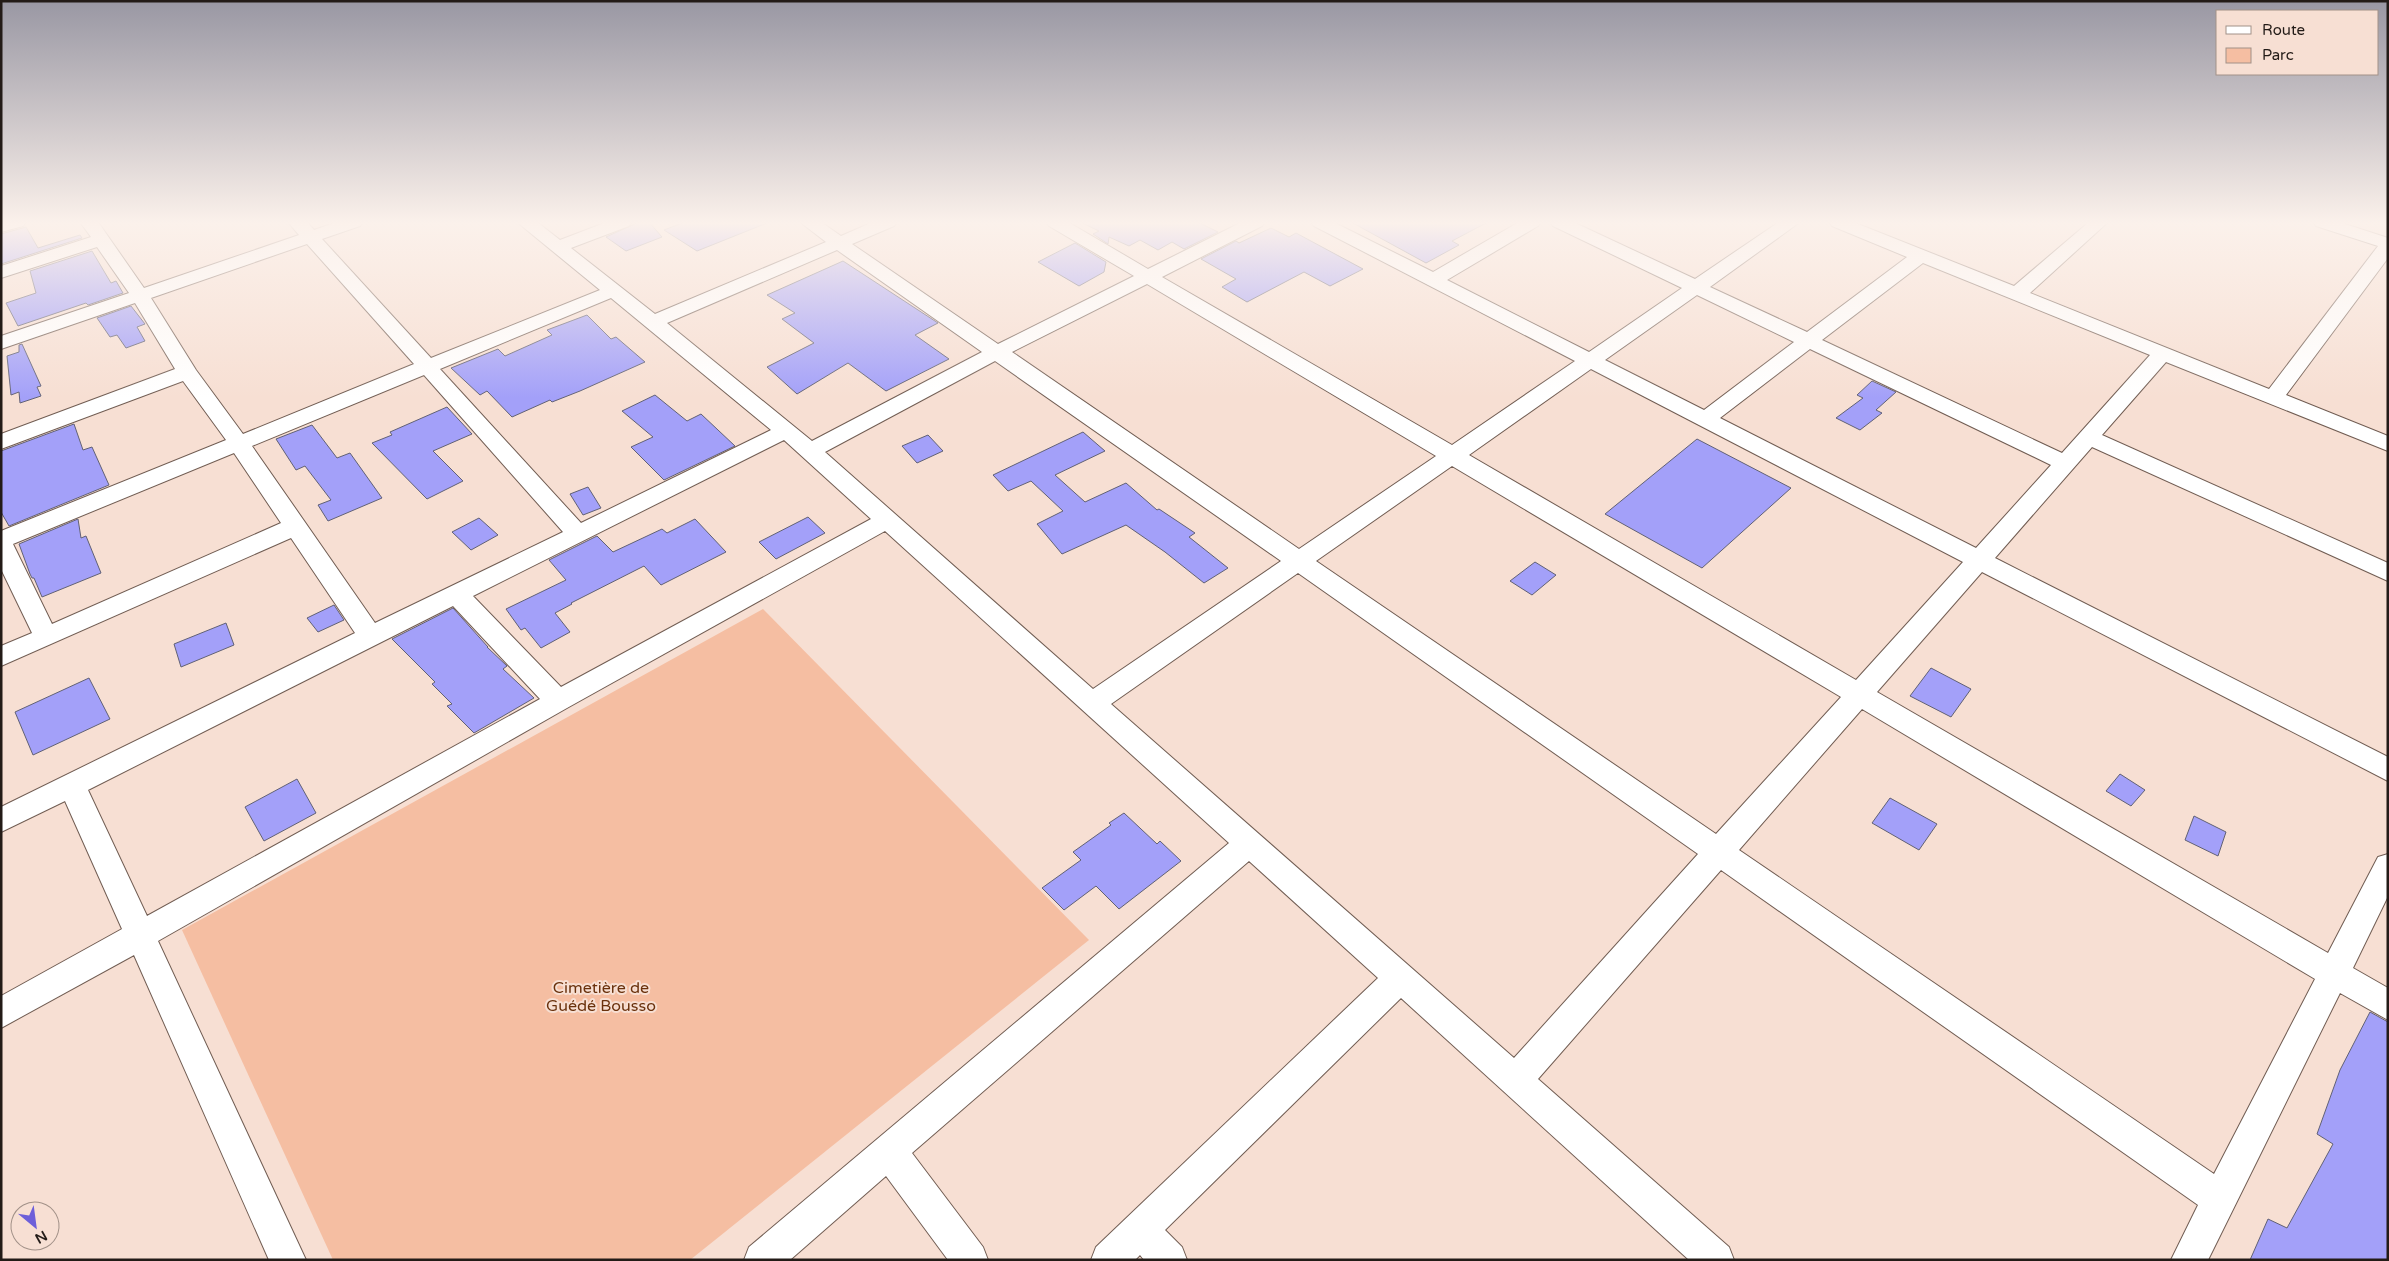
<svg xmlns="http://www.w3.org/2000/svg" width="2389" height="1261" viewBox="0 0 2389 1261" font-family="'Varela Round',sans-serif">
  <rect width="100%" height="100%" fill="#f7dfd3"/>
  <polygon fill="#f5bea2" points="763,609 1089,940 690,1260 333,1260 182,930"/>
  <g fill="#a3a0f9" stroke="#616175">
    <polygon points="639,222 649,222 662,237 626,251 606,237"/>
    <polygon points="685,222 766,222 767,223 697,251 664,230"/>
    <polygon points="1080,222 1198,222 1218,232 1184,249 1172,242 1158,250 1140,240 1129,246 1109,237 1108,244 1093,234 1099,231"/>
    <polygon points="1351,222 1488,222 1452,241 1459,245 1426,263"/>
    <polygon points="26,227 38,248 80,235 82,238 1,264 1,234"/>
    <polygon points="1271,228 1289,237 1296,233 1363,269 1330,286 1304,272 1247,302 1222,287 1236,279 1201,259 1236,241 1239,243"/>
    <polygon points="1075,243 1106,262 1104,272 1079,286 1038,262"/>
    <polygon points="92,251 111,283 116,281 123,293 88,305 86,303 18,326 6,303 36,293 30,271"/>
    <polygon points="843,261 938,323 915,335 949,359 886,391 848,363 797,394 767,367 814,343 782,319 795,313 767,295"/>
    <polygon points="131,306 145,324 137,327 145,341 126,348 117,335 110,337 97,318"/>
    <polygon points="587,315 611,339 616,337 645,362 580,391 552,402 550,400 512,417 487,391 480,395 451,368 498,349 505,356 552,335 547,330"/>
    <polygon points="22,344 41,386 37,387 41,396 20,403 19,392 11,395 7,356 19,352 19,345"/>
    <polygon points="1872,381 1896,392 1876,410 1882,413 1860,430 1836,418 1863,398 1857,395"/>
    <polygon points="655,395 687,421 701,414 735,446 664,480 631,447 653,437 622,411"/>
    <polygon points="447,407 472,434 433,451 463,481 427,499 372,443 392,435 390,432"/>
    <polygon points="74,424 83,450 92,447 109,485 9,526 1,512 1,451"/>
    <polygon points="312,425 337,458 350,453 382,498 328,521 318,505 331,500 305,466 296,470 276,439"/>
    <polygon points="1083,432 1105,451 1055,475 1085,502 1126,483 1157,510 1159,509 1195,533 1189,537 1228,568 1204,583 1165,552 1126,525 1062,554 1037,524 1063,511 1031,481 1008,491 993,475"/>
    <polygon points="928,435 943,451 917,463 902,446"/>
    <polygon points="1697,439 1791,488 1702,568 1605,514"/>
    <polygon points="588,487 601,508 583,515 570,494"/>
    <polygon points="808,517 825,533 776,559 759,542"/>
    <polygon points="479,518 498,535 471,550 452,532"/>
    <polygon points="78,519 81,538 86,536 101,573 42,597 34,578 32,578 30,574 19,544"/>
    <polygon points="695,519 726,552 661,585 644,566 571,603 572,604 555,613 570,632 541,648 525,628 521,630 506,609 566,580 549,560 597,536 613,552 662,529 667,533"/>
    <polygon points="1535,562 1556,575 1532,595 1510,581"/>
    <polygon points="334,605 344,620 318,632 307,618"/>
    <polygon points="453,608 488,647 487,647 507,666 503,669 534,698 474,733 447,706 452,704 432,684 435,682 392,639"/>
    <polygon points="226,623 234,645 181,667 174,644"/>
    <polygon points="1931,668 1971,689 1951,717 1910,696"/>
    <polygon points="89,678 110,719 33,755 15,712"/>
    <polygon points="2120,774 2145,790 2131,806 2106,791"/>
    <polygon points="297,779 316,813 264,841 245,807"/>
    <polygon points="1890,798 1937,824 1919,850 1872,823"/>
    <polygon points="1124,813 1157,844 1160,841 1181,861 1119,909 1096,886 1064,910 1042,888 1081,860 1073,852 1111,825 1109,823"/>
    <polygon points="2194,816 2226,832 2218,856 2185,840"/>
    <polygon points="2370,1012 2388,1022 2388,1260 2250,1260 2268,1219 2287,1228 2333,1144 2317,1134 2340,1070"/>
  </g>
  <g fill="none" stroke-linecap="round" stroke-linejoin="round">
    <defs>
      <g id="minor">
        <polygon points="1,222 26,222 23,226 1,232"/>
        <path d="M80 222H98L144 288 299 235 288 222H307L314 230 337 222H363L360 226 322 239 431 358 600 290 517 222H537L560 240 607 222H632L629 226 571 248 655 314 826 242 800 222H821L841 236 873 222H897L894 226 852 244 998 344 1134 276 1049 226 1046 222H1068L1148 269 1242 222H1265L1262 226 1162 277 1452 445 1575 361 1314 226 1311 222H1333L1433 272 1519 222H1541L1538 226 1447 280 1589 352 1682 288 1553 226 1550 222H1573L1695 279 1779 222H1800L1710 287 1807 332 1907 257 1832 226 1829 222H1853L2014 286 2089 222H2108L2030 293 2269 389 2378 246 2316 226 2313 222H2339L2388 238V258L2286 395 2388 436V451L2166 362 2102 435 2388 563V581L2092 447 1995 558 2388 757V781L1982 572 1877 692 2328 953 2378 857 2388 854V896L2353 968 2388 988V1020L2340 993 2208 1260H2171L2198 1205 1721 870 1538 1079 1729 1247 1734 1260H1689L1401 998 1165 1230 1182 1247 1187 1260H1144L1140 1255 1135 1260H1091L1096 1247 1378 978 1249 861 912 1153 983 1247 988 1260H948L886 1176 790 1260H744L749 1247 1229 843 885 531 567 708 158 941 306 1260H269L134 955 1 1028V996L122 929 65 801 1 832V807L355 633 291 538 1 666V646L32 633 1 569V531L226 440 183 381 1 449V434L175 369 135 303 1 349V336L129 293 97 247 1 278V266L91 237ZM307 244 414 364 243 434 196 370 151 298ZM837 250 982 352 812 441 667 323ZM1923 263 2150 355 2062 453 1822 340ZM1147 284 1436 456 1299 549 1012 352ZM1697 295 1794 342 1704 410 1605 360ZM611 298 771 430 581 523 440 369ZM1810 349 2051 465 1976 548 1720 418ZM995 361 1281 561 1093 689 825 452ZM1591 369 1963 562 1856 680 1469 455ZM424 375 563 532 375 623 252 446ZM784 440 871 519 561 687 473 596ZM234 453 281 523 52 624 13 544ZM1452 466 1841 697 1716 834 1316 561ZM1298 573 1698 854 1514 1058 1111 704ZM453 606 540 699 147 916 88 790ZM1862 709 2315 979 2214 1174 1739 850Z"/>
      </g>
    </defs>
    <use href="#minor" stroke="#715d53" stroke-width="2"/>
    <use href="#minor" fill="#fff" fill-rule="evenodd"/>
  </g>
  <linearGradient id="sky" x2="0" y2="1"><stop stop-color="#9997a3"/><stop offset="0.56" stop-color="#fbf1eb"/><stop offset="1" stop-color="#fbf1eb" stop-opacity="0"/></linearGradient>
  <rect width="2389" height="398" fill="url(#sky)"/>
  <g text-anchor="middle" stroke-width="4" stroke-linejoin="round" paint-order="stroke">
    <g font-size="16" fill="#6a310c" stroke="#f7dfd3">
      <text x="601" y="993">Cimetière de<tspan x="601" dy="18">Guédé Bousso</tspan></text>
    </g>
  </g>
  <rect width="2389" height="1261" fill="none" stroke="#231b17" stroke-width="5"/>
  <rect x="2216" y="10" width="162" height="65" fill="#f7dfd3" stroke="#a29188"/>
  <rect x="2226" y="26" width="25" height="8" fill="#ffffff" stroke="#a29188"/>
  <text x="2262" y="35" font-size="15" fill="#231b17">Route</text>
  <rect x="2226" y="48" width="25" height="15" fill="#f5bea2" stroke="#a29188"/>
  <text x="2262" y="60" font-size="15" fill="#231b17">Parc</text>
  <g transform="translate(35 1226) rotate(151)"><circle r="24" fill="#f7dfd3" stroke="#a29188"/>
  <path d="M0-4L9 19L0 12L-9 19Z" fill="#6d5fd9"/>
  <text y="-8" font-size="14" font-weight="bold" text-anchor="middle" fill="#231b17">N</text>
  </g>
</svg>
